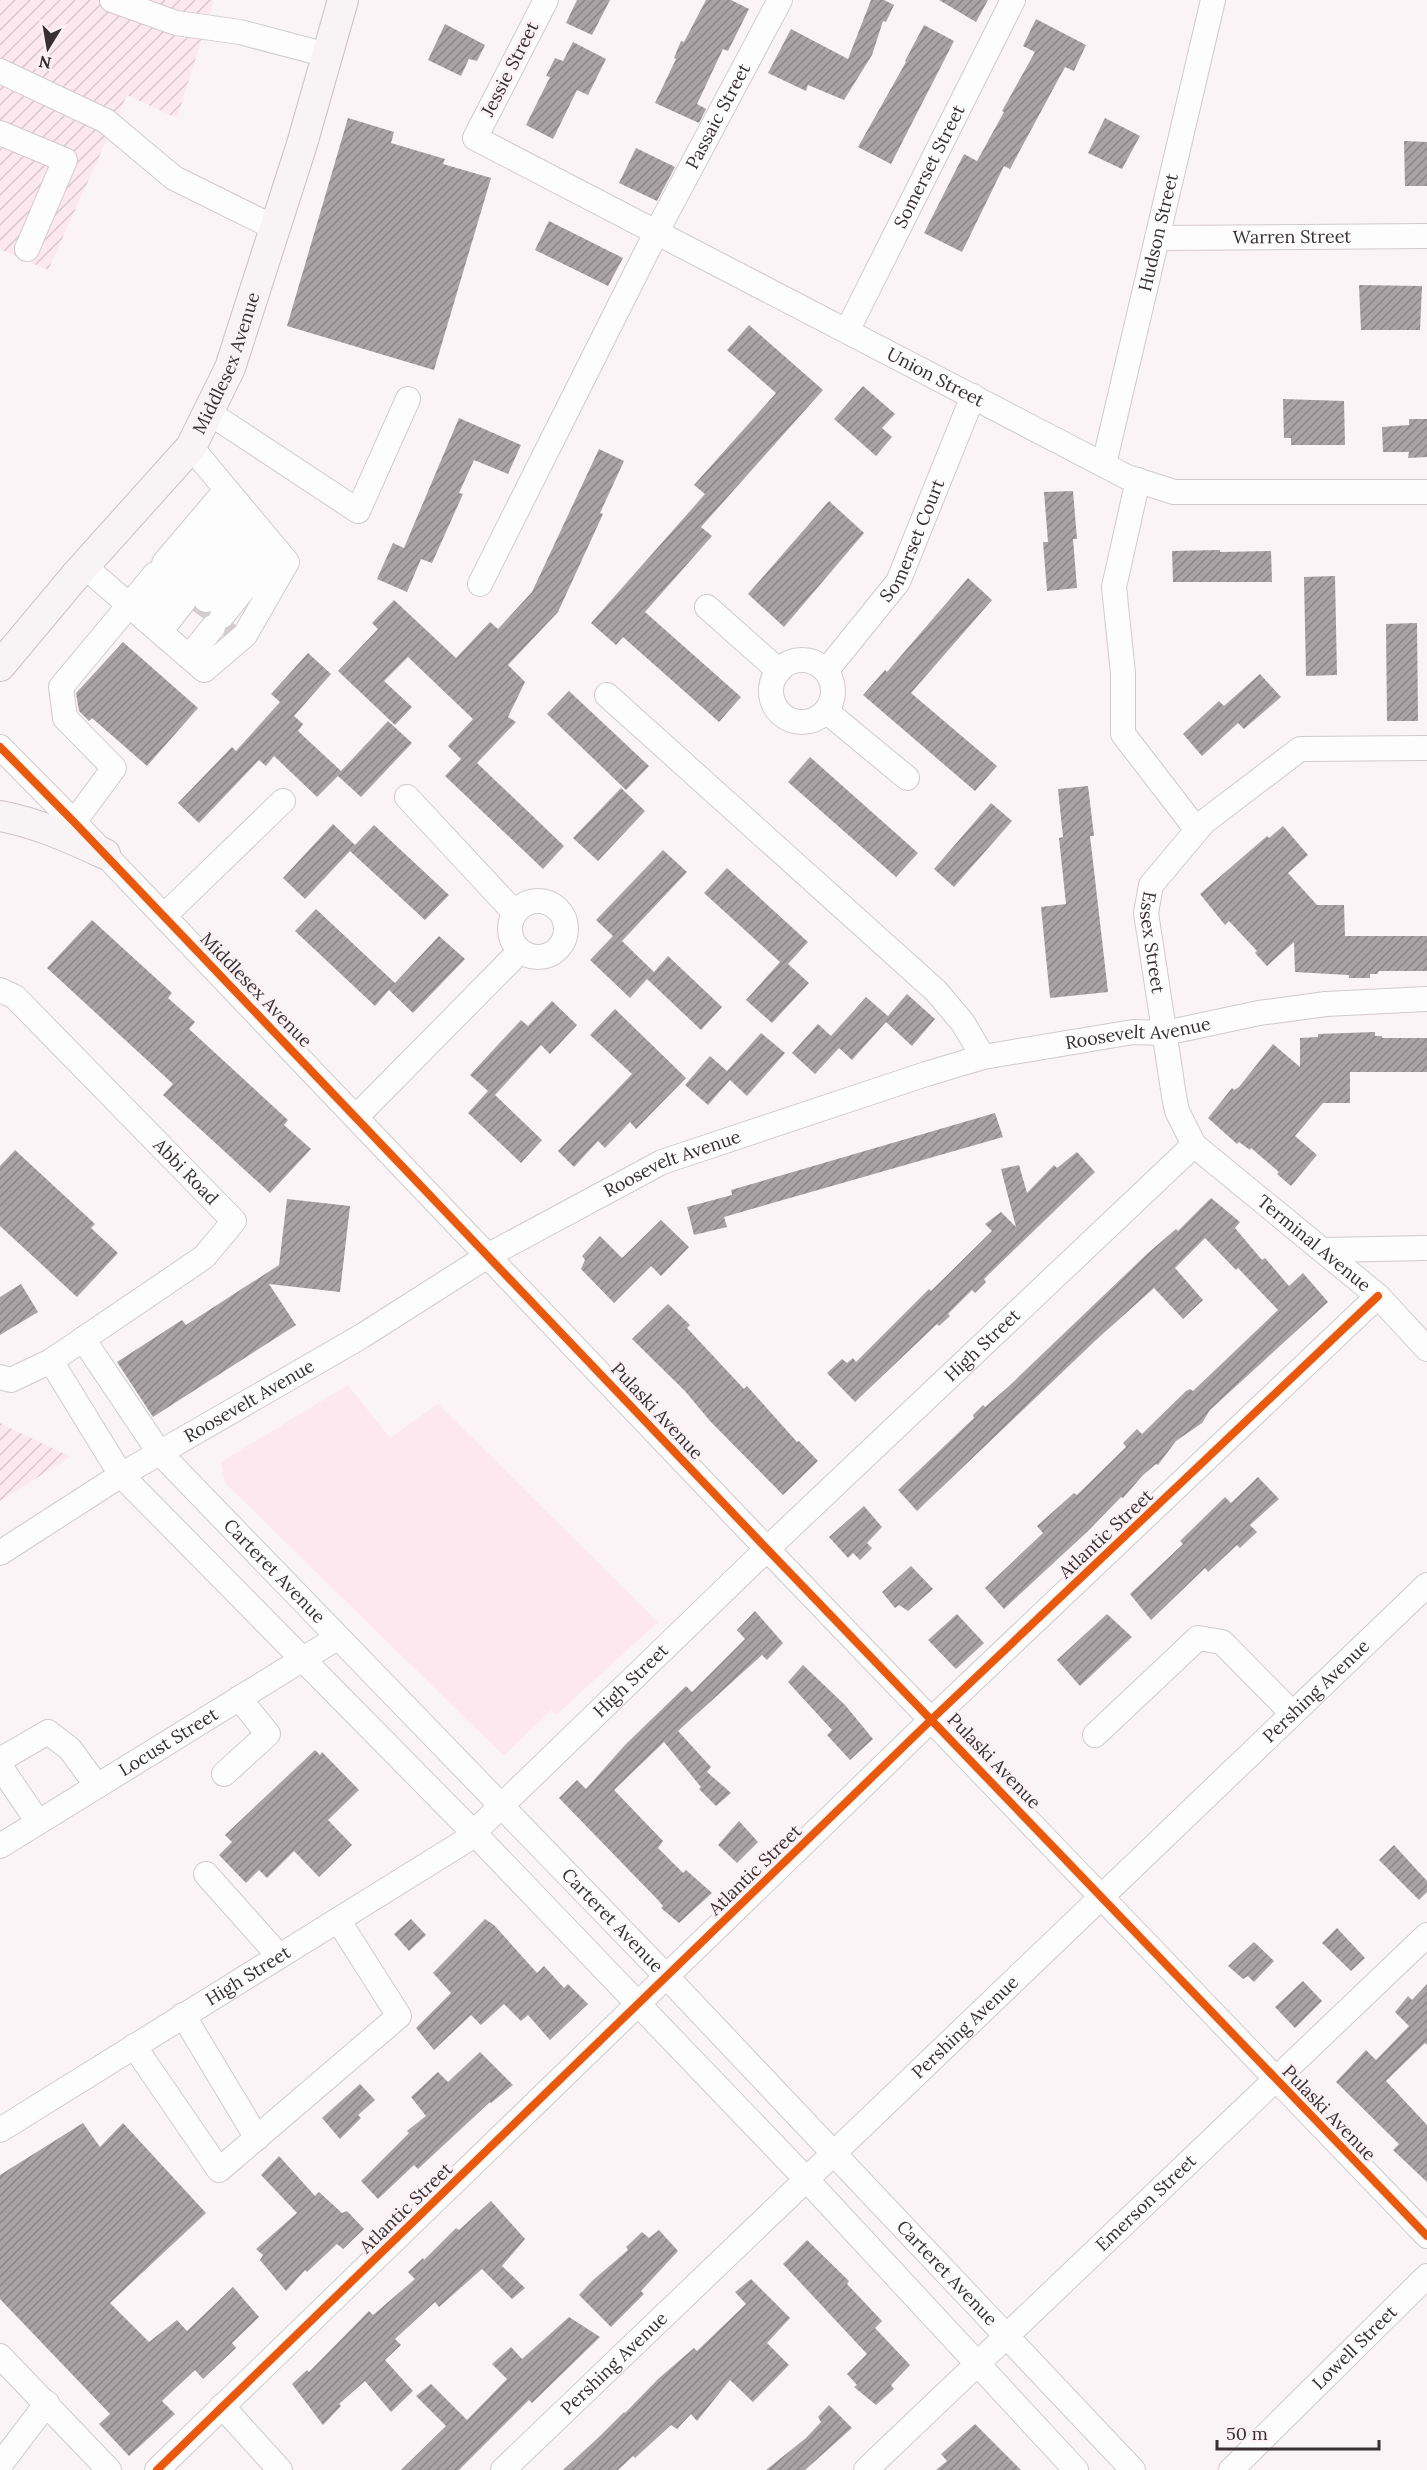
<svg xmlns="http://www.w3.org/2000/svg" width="1427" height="2470" viewBox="0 0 1427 2470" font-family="Lora,serif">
  <defs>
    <pattern id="industrial-furrows" width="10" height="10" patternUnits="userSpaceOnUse" patternTransform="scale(1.5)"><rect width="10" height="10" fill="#fde8f0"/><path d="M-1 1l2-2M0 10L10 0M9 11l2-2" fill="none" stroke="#dac7ce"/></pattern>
    <pattern id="building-hatch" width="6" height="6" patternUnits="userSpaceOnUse" patternTransform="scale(1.5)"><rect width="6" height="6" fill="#aaa3a6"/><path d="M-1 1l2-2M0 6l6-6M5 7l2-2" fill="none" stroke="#8b8588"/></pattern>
  </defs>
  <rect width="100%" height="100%" fill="#faf4f7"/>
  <polygon fill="#fde8f0" points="348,1385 390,1438 438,1404 658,1622 556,1715 551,1710 504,1756 225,1483 221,1462"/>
  <g fill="url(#industrial-furrows)">
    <polygon points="0,0 214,0 177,118 127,95 48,270 0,249"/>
    <polygon points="0,1423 70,1457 0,1501"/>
  </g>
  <g fill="url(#building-hatch)">
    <polygon points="577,0 610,0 592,35 566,23"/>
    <polygon points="706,0 731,0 749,9 728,51 723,49 697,104 706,109 699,123 655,103 676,59 674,58 681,41 684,42"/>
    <polygon points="871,0 884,0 894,5 886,22 883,21 872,55 844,100 808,85 806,91 768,73 791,29 848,59"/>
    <polygon points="939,0 988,0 976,22"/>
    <polygon points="1036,19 1086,45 1074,71 1065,67 1010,169 1004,166 962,252 924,233 964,154 977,161 1004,112 1002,111 1035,52 1023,46"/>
    <polygon points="445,24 485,45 477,61 469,59 461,76 428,60"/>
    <polygon points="924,25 954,41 891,164 858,147 906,62 905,61"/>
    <polygon points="573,42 606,59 588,95 577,90 553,139 526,125 550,77 546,76 555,58 563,61"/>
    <polygon points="348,118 394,132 391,143 445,159 443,164 491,178 434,370 287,326"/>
    <polygon points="1105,118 1140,136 1122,169 1088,153"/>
    <polygon points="1404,141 1427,142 1427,186 1405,186"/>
    <polygon points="636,148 675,167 657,201 619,183"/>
    <polygon points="549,221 623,258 608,286 535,250"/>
    <polygon points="1359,285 1422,286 1420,330 1361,330"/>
    <polygon points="749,325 823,390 701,527 712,536 645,612 741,697 719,722 623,637 616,645 591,623 705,494 694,485 776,393 727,350"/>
    <polygon points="863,386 895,414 882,428 892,437 876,456 834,419"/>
    <polygon points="1283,399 1344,401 1345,445 1291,445 1291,438 1284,438"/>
    <polygon points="459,418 521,445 508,474 474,460 459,493 463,494 432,563 421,559 407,592 377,579 393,543 404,548"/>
    <polygon points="1409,419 1427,419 1427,457 1408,458 1409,452 1383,452 1382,427 1409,425"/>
    <polygon points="599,449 624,461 600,513 603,514 558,612 508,665 525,682 508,717 516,722 477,763 564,846 543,869 445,776 461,759 448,746 473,719 408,657 384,681 412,707 395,725 338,671 378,629 372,623 394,600 456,658 490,622 498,629 532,592"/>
    <polygon points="1073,491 1077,539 1073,539 1077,588 1047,591 1043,542 1048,542 1044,492"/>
    <polygon points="829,501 864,533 784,627 748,594"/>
    <polygon points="1220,550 1220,552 1271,551 1272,582 1173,582 1172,551"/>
    <polygon points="1335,576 1337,675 1306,676 1304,577"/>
    <polygon points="968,578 992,600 911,693 997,766 975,791 863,695 885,670 887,672"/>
    <polygon points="1417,623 1418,721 1387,721 1386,624"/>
    <polygon points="123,642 198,708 147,766 92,718 89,721 79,711 76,693"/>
    <polygon points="308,653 331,674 294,716 303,724 298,731 341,771 388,721 412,743 361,797 338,776 317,797 274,756 266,766 259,760 199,823 178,803 232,747 236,751 280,702 271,694"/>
    <polygon points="1260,674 1281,697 1244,729 1238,723 1202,756 1183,734 1219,701 1224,706"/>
    <polygon points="569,691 649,766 626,790 547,714"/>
    <polygon points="810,757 918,853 896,877 788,782"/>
    <polygon points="1088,786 1094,836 1090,836 1108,992 1050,998 1041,907 1066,904 1059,838 1063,837 1058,789"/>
    <polygon points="621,788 645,811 598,861 573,838"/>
    <polygon points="991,803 1012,821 954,887 934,869"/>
    <polygon points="333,824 355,845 374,825 449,895 425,920 350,851 305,899 283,878"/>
    <polygon points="1283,826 1308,855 1288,873 1317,905 1344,905 1345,936 1427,936 1427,971 1379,971 1377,974 1370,974 1370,978 1349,978 1349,975 1295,972 1294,942 1267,966 1255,953 1257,951 1229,921 1225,925 1200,894 1267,836 1269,838"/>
    <polygon points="663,850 687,872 622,941 654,972 668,956 722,1007 701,1030 647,979 630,998 590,960 613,936 596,920"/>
    <polygon points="727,868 808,942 788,964 809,983 772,1023 746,1000 780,962 704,893"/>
    <polygon points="316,909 395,983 439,936 465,959 413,1013 389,990 375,1006 295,931"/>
    <polygon points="92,920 172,993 168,998 195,1022 189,1029 288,1120 284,1125 311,1149 270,1193 163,1095 173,1084 47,968"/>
    <polygon points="907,994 935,1019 912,1046 886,1022 852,1060 839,1048 815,1074 792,1053 818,1024 831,1036 866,997 888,1016"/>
    <polygon points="552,1001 577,1025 550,1054 541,1045 495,1095 542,1140 521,1163 468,1113 488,1091 470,1075 521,1020 528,1026"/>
    <polygon points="615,1009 686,1078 636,1129 630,1122 605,1148 598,1141 574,1167 558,1151 632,1074 590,1035"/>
    <polygon points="1375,1032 1375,1036 1382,1036 1382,1038 1427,1038 1427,1072 1350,1072 1350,1103 1323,1103 1295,1136 1317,1155 1291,1186 1277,1174 1279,1172 1251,1148 1250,1150 1239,1142 1237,1144 1208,1118 1232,1088 1234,1090 1239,1087 1273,1044 1300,1067 1300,1038 1318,1037 1318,1034"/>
    <polygon points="761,1033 785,1053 747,1096 730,1080 708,1105 685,1085 710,1056 727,1071"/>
    <polygon points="995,1113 1003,1137 724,1217 727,1227 694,1235 687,1207 732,1195 731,1190"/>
    <polygon points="15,1150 95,1224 91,1228 118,1253 77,1297 0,1226 0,1166"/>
    <polygon points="1077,1152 1095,1172 988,1275 984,1279 986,1282 975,1293 972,1290 948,1314 950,1316 939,1326 937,1324 855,1402 827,1373 842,1359 847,1363 853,1358 856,1362 929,1289 931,1291 992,1231 985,1224 1001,1212 1016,1227 1001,1169 1019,1165 1027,1193 1054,1165 1057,1168"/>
    <polygon points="1211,1198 1240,1222 1235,1228 1262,1260 1265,1258 1289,1286 1303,1273 1328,1302 1210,1410 1202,1423 1176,1441 1158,1465 1156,1464 1143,1475 1123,1498 1121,1497 1088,1531 1004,1609 985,1588 1043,1533 1037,1526 1074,1493 1077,1495 1126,1447 1123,1443 1137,1429 1142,1434 1186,1391 1190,1389 1193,1391 1278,1310 1238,1268 1236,1270 1205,1238 1175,1268 1203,1300 1183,1319 1154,1288 1096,1340 917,1511 898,1490 974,1418 973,1415 983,1405 985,1407 1008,1387 1148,1253 1176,1229 1178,1231"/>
    <polygon points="287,1199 350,1206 340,1292 269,1284 296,1325 153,1417 117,1362 182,1320 186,1325 279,1265"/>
    <polygon points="661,1220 689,1247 661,1276 651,1266 614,1303 581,1269 585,1260 582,1256 600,1236 622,1258"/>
    <polygon points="21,1284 38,1312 0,1335 0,1297"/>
    <polygon points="668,1304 690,1325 687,1328 744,1389 747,1386 797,1442 799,1441 818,1461 783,1495 710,1421 685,1391 632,1339"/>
    <polygon points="1258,1477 1279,1499 1250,1525 1257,1532 1240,1548 1237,1545 1208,1572 1205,1568 1151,1620 1130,1594 1183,1544 1180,1541 1225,1497 1231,1503"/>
    <polygon points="864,1506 882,1527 867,1543 872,1548 860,1560 853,1553 848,1558 829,1537"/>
    <polygon points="911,1566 933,1589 908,1611 899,1605 895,1608 882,1592"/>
    <polygon points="755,1611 783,1643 767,1660 762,1655 678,1731 711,1767 707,1772 731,1793 716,1806 699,1789 701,1787 664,1742 614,1790 663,1841 658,1848 683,1873 686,1870 712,1893 679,1923 661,1908 663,1906 657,1899 559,1798 577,1780 586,1789 625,1745 686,1686 692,1692 745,1639 737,1630"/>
    <polygon points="957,1614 984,1643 956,1669 928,1640"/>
    <polygon points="1107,1614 1132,1637 1080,1686 1057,1660"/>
    <polygon points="803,1665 845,1705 873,1739 850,1760 827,1735 832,1730 788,1682"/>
    <polygon points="315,1750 320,1755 322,1752 359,1790 328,1820 352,1845 319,1877 294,1851 267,1878 259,1870 246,1883 219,1855 232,1842 225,1835"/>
    <polygon points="739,1821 758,1842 737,1863 718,1845"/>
    <polygon points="1394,1845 1427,1881 1427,1892 1419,1900 1379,1860"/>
    <polygon points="411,1919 426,1935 409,1951 394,1934"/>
    <polygon points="485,1919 494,1925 537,1973 544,1966 564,1988 568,1984 588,2004 550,2040 528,2015 521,2021 504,2004 481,2025 471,2015 434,2050 416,2028 451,1993 433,1973"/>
    <polygon points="1337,1928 1365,1958 1351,1971 1322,1943"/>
    <polygon points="1254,1942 1274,1961 1254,1982 1248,1976 1243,1979 1228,1966"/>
    <polygon points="1303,1981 1322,2001 1295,2028 1275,2007"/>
    <polygon points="1427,1984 1427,2045 1425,2043 1386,2081 1427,2125 1427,2182 1393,2150 1399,2144 1336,2082 1366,2050 1376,2060 1409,2026 1395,2012 1408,1996 1412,2000"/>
    <polygon points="480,2052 513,2085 491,2103 490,2102 418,2169 414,2165 378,2199 361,2181 409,2133 407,2131 426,2116 411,2097 438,2072 448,2082"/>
    <polygon points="360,2084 375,2100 358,2115 361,2118 340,2139 322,2118"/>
    <polygon points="83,2123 100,2147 123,2123 206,2213 110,2303 149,2342 177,2320 187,2331 233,2287 259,2317 232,2343 236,2348 203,2379 195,2370 162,2401 175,2414 129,2456 99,2424 110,2414 0,2299 0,2175"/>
    <polygon points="279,2156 315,2196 319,2192 342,2213 347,2211 364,2229 343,2249 337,2244 307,2272 305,2270 286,2291 260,2260 263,2255 256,2249 297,2213 261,2175"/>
    <polygon points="491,2201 525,2239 502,2266 525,2288 512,2299 482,2269 439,2307 435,2302 395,2339 401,2345 385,2360 413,2391 391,2412 365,2381 339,2404 341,2406 323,2425 292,2384 307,2370 309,2372 369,2311 373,2315 415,2279 408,2272 423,2258 424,2260 456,2228 459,2230"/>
    <polygon points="659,2230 678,2251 641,2291 644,2294 611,2327 579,2295 592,2281 628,2250 626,2247 642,2232 649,2238"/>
    <polygon points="807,2240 849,2281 847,2284 882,2321 875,2328 910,2365 891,2385 894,2389 876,2405 854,2387 857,2385 847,2374 867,2354 783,2264"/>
    <polygon points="751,2279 790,2318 767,2343 789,2365 753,2402 730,2380 697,2421 691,2414 677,2429 671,2425 635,2458 633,2456 618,2470 563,2470 600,2436 624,2412 625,2413 658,2379 694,2348 697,2351 746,2304 735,2292"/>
    <polygon points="569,2317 600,2337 532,2403 529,2400 459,2470 401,2470 446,2426 416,2396 431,2384 467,2420 507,2379 492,2364 511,2347 522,2359"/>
    <polygon points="829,2405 852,2428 805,2470 766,2470 806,2438 821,2422 818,2417"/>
    <polygon points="975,2424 1021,2470 936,2470 947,2461 941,2454"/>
  </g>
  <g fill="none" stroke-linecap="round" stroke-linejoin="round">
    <g stroke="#d3cdd0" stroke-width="24" stroke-dasharray="24 12" stroke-linecap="butt">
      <polyline points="196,613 206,600"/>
      <polyline points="222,634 232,622"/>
    </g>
    <defs>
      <g id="minor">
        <polyline points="112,0 176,23 240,32 327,55"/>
        <path id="s1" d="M546 0 475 138 1127 477 1174 492H1427"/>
        <polyline points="0,71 106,121 174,178 275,228"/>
        <polyline points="0,133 65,160 27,249"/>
        <path id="s2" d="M1157 238 1427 236"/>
        <path id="s3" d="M847 331 1013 0"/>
        <polyline points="208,412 358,511 408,399"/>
        <path id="s4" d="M1104 464 1213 0"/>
        <polyline points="1138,480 1114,587 1123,673 1123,734 1197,830"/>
        <polyline points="164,563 226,490"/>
        <polyline points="84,566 204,670 245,635 287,562 191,447"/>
        <polyline points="178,577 237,503"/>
        <path id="s5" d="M480 584 656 233 780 0"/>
        <polyline points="193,589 250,518"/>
        <polyline points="206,600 261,532"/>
        <polyline points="707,607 779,671"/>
        <polyline points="222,616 276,549"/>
        <polyline points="145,619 169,588"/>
        <polyline points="160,632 184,601"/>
        <polyline points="189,657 213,627"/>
        <circle cx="802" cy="691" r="31"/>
        <path id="s6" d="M826 671 898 582 973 396"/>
        <polyline points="607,695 936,991 963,1023 983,1057"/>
        <polyline points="826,711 907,778"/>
        <polyline points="0,747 74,822 767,1549 1427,2236"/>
        <path id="s7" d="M1427 748 1300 749 1204 822 1151 885 1146 913 1174 1096 1177 1111 1194 1145 1378 1296 1427 1349"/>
        <polyline points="407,797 515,913"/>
        <polyline points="74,822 114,768 65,718 61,687 155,574"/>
        <circle cx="538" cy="929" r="28"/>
        <polyline points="164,916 283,801"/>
        <path id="s8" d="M0 990 15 997 234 1221 204 1257 51 1361 11 1380 0 1377"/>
        <polyline points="356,1117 520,951"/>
        <polyline points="1324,1250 1427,1248"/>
        <path id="s9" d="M83 1339 159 1452 667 1977 1133 2470"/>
        <polyline points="51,1361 121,1475 474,1833 807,2180 1076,2470"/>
        <path id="s10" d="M0 1553 121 1475 362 1336 489 1255 662 1162 926 1074 983 1057 1133 1032 1165 1033 1259 1013 1326 1004 1427 999"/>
        <polyline points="1095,1735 1198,1638 1222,1642 1292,1713"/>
        <polyline points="0,1760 48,1732 70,1749 97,1786"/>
        <polyline points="0,1766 38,1822"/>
        <polyline points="224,1774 268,1734 239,1698"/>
        <path id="s11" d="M0 1846 337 1638"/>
        <polyline points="206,1874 279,1956"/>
        <polyline points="183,2015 257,2138"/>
        <polyline points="134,2046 219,2170 399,2016 338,1920"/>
        <path id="s12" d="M0 2130 465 1841 767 1549 1194 1145"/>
        <polyline points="0,2356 109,2470"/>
        <polyline points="222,2406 280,2470"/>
        <polyline points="0,2465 47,2403"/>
        <polyline points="157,2470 932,1719 1378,1296"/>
        <path id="s13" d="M503 2470 1427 1585"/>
        <path id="s14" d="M866 2470 1427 1935"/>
        <path id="s15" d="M1231 2470 1427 2276"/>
      </g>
      <g id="major">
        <path id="s16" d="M0 666 76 575 191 447 230 368 302 144 343 0"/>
        <path d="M0 816C37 823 71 838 105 854"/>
      </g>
    </defs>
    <use href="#minor" stroke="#d1cacd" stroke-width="26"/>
    <use href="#major" stroke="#ccc1c6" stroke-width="32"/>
    <use href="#minor" stroke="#fefdfe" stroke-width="24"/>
    <use href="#major" stroke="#f8f4f6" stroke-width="30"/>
    <defs>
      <g id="cycleway">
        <polyline points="0,747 74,822 767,1549 1427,2236"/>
        <polyline points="157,2470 932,1719 1378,1296"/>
      </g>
    </defs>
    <use href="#cycleway" stroke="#fcf2f6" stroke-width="11"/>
    <use href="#cycleway" stroke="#e8590c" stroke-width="8"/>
  </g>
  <g text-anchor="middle" stroke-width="6" stroke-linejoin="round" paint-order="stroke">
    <g font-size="18" fill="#382f32" stroke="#fcf2f6">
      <text transform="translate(510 69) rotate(-63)" y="6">Jessie Street</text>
      <text dy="6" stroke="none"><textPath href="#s5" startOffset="525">Passaic Street</textPath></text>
      <text dy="6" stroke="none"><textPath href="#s3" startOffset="184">Somerset Street</textPath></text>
      <text dy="6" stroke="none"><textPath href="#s4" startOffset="238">Hudson Street</textPath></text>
      <text dy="6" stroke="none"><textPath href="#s2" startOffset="135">Warren Street</textPath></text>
      <text dy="6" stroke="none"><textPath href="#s16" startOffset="382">Middlesex Avenue</textPath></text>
      <text dy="6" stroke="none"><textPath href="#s1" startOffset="674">Union Street</textPath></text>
      <text dy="6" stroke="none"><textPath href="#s6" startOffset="158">Somerset Court</textPath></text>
      <text dy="6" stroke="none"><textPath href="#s7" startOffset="388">Essex Street</textPath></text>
      <text transform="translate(256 990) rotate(46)" y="6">Middlesex Avenue</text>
      <text dy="6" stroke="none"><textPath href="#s10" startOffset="1264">Roosevelt Avenue</textPath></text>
      <text dy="6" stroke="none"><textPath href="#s10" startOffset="778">Roosevelt Avenue</textPath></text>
      <text dy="6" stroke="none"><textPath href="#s8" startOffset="261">Abbi Road</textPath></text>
      <text dy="6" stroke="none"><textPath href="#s7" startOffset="752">Terminal Avenue</textPath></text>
      <text dy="6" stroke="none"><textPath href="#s12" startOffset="1264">High Street</textPath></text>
      <text dy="6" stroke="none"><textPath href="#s10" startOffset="292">Roosevelt Avenue</textPath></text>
      <text transform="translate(657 1411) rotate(47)" y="6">Pulaski Avenue</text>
      <text transform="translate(1106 1534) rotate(-43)" y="6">Atlantic Street</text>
      <text dy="6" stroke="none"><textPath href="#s9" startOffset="302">Carteret Avenue</textPath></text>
      <text dy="6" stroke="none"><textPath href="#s12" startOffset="778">High Street</textPath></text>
      <text dy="6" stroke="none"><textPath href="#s13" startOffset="1126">Pershing Avenue</textPath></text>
      <text dy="6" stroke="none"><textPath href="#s11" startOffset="198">Locust Street</textPath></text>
      <text transform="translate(994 1761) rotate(46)" y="6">Pulaski Avenue</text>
      <text transform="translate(755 1870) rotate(-44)" y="6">Atlantic Street</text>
      <text dy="6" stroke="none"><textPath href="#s9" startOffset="788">Carteret Avenue</textPath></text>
      <text dy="6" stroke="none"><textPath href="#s12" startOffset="292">High Street</textPath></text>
      <text dy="6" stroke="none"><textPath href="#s13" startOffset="640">Pershing Avenue</textPath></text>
      <text transform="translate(1329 2113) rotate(46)" y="6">Pulaski Avenue</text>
      <text dy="6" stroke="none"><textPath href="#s14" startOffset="387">Emerson Street</textPath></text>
      <text transform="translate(406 2208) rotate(-44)" y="6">Atlantic Street</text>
      <text dy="6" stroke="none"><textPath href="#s9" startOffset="1274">Carteret Avenue</textPath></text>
      <text dy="6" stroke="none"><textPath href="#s15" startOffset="174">Lowell Street</textPath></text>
      <text dy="6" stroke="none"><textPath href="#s13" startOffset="154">Pershing Avenue</textPath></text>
    </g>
  </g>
  <g transform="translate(48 48) rotate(191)" stroke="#fcf2f6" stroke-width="4.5" paint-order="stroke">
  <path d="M0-4.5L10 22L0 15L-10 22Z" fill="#382f32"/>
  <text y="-9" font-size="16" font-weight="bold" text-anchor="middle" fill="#382f32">N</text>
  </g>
  <path d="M1217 2440v9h162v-9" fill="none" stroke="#382f32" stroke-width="3"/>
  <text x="1226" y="2440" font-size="18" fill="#382f32" stroke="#fcf2f6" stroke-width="4.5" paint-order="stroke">50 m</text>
</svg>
